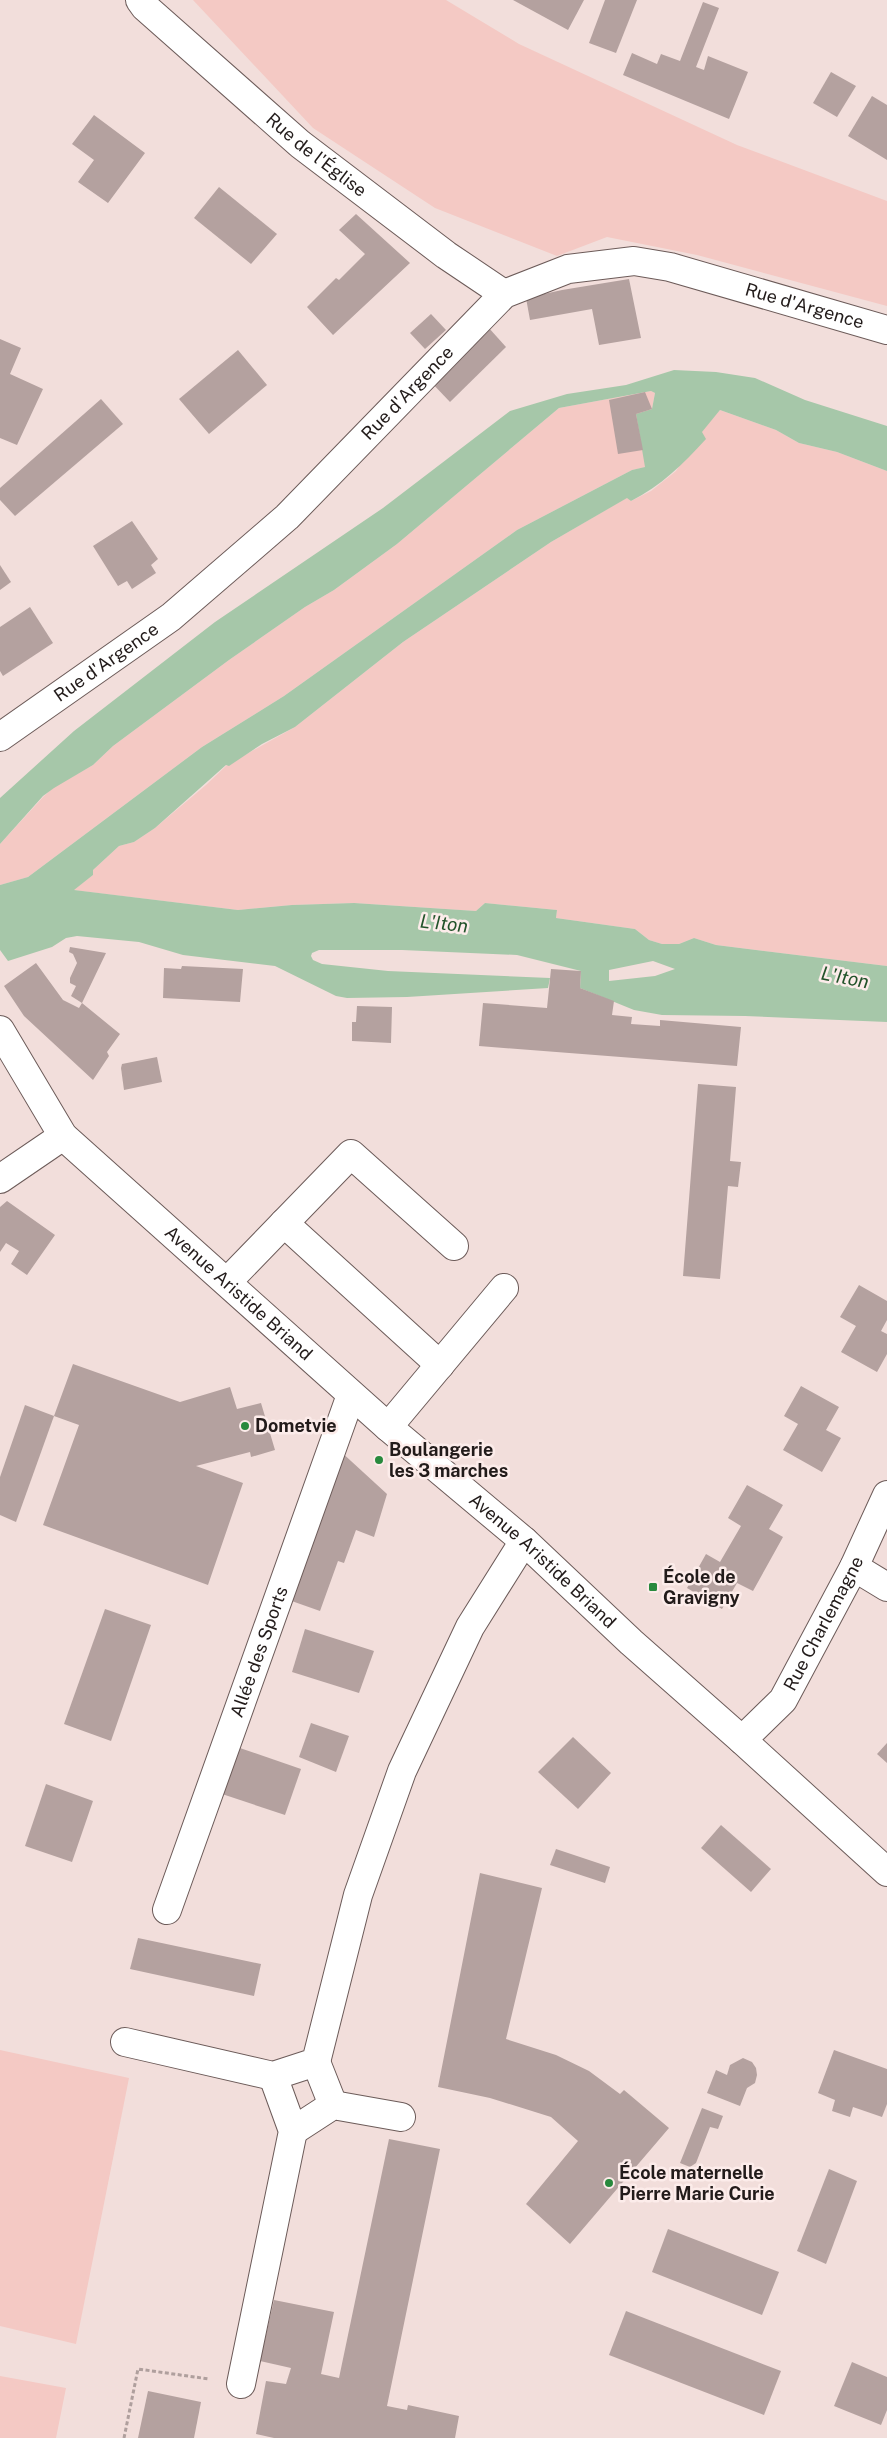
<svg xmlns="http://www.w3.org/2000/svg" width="887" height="2438" viewBox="0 0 887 2438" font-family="'Public Sans',sans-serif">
  <rect width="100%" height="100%" fill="#f2dedb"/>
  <g fill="#f4c9c4">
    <polygon points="193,0 446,0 519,44 737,145 887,201 887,306 697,255 607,237 557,256 435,208 313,128"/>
    <polygon points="651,391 655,393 652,409 648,410 643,450 646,467 632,470 517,530 284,696 202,747 28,877 0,885 0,844 44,796 54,787 93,765 113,746 229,660 305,607 334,590 397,544 559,408"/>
    <polygon points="720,410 776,430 799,443 837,452 887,471 887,966 716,945 694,938 679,944 662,944 649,940 635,929 556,918 557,910 485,903 476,911 354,903 292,905 238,910 73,890 93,875 93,870 119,846 134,842 155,828 206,785 227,765 295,727 403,642 551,542 628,497 631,501 651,491 676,471 701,432"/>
    <polygon points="0,2050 129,2078 76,2344 0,2326"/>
    <polygon points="0,2376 66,2388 56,2438 0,2438"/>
  </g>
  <path fill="#a6c7a9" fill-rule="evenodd" d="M674 370 716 372 755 378 805 400 887 426V471L837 452 799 443 776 430 720 410 702 432 706 439C683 464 661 486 631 501L627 498 551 542 403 642 295 727 262 744 229 766 226 765 155 828 134 842 119 846 93 870V875L74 890 238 910 292 905 354 903 476 911 485 903 557 910 556 918 635 929 649 940 662 944H679L694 938 716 945 887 966V1022L745 1016 662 1015 634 1010 580 988 581 971 517 955 402 950H319L312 953 311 956 313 960 322 964 388 971 550 978 548 988 407 997 347 998 336 996 275 966 183 955 139 942 77 936 66 938 52 947 8 961 0 950V885L28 877 202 747 284 696 517 530 632 470 645 467 636 414 652 409 655 393 651 391 559 408 397 544 334 590 305 607 229 660 113 746 93 765 54 788 43 796 0 844V798L74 731 215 622 383 508 510 411 567 394 626 385ZM653 961 675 969 655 976 609 981V970Z"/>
  <g fill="#b4a19f">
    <polygon points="513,0 584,0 568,30"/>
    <polygon points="605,0 637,0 616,53 589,43"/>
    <polygon points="703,2 719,8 696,67 704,70 708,56 748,72 729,119 623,75 632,53 657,64 661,54 680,61"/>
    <polygon points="831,72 856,86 837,117 813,103"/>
    <polygon points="872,96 887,105 887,160 848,136"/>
    <polygon points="94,115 145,153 108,203 78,182 94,160 72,144"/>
    <polygon points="219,187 277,234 251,264 194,218"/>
    <polygon points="356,214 410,263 333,335 307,307 336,278 339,280 365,254 339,230"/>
    <polygon points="629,279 641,338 599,345 592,309 530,320 526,298 562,290"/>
    <polygon points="431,314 446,330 425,349 410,333"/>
    <polygon points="488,327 506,347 450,402 430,381"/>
    <polygon points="0,339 21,348 10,374 43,389 17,445 0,438"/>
    <polygon points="238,350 267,385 209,434 179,399"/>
    <polygon points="645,392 652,409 636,414 643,450 618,454 609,400"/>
    <polygon points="101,399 123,424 15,516 0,500 0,488"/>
    <polygon points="132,521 158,559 151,565 156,573 132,589 127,581 118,586 93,546"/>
    <polygon points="0,565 11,582 0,590"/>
    <polygon points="30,607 53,643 3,676 0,671 0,627"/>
    <polygon points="70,947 106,953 82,1003 120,1034 107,1052 109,1056 93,1080 24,1016 4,986 36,963 63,1000 79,1008 82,1003 71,996 76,986 70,983 70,978 77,963 73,954 69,952"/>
    <polygon points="182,966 243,969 240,1002 163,998 164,968 181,969"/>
    <polygon points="551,969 581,971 580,988 614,1001 612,1015 632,1017 631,1024 660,1026 660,1020 741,1027 737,1066 479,1046 483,1003 547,1008"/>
    <polygon points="357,1006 392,1007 391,1043 352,1041 352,1022 356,1022"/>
    <polygon points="157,1057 162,1082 124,1090 121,1068 122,1064"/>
    <polygon points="698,1084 736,1087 730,1161 741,1162 738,1187 728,1186 720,1279 683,1276"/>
    <polygon points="7,1201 55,1235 27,1275 11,1264 19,1251 6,1243 0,1252 0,1207"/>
    <polygon points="859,1285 887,1301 887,1320 881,1331 887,1334 887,1354 877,1372 841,1352 856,1326 840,1317"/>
    <polygon points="73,1364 180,1402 230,1387 237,1409 261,1403 275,1450 251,1457 250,1452 196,1466 243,1483 208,1585 43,1525 79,1425 54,1416"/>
    <polygon points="801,1386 839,1407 826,1430 841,1438 822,1472 783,1450 798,1424 784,1416"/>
    <polygon points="25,1405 54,1416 16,1522 0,1515 0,1477"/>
    <polygon points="339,1450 387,1494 374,1537 356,1530 344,1563 338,1561 320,1611 286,1599"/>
    <polygon points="747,1485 783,1505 769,1529 783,1537 753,1591 737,1583 722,1609 687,1588 706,1554 720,1562 741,1526 728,1518"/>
    <polygon points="105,1609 151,1625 111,1741 64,1724"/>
    <polygon points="305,1629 374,1651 359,1693 292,1672"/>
    <polygon points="311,1723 349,1736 336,1772 299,1757"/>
    <polygon points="573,1737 611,1773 578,1809 538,1772"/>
    <polygon points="887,1743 887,1763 877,1754"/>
    <polygon points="234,1746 301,1769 285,1815 216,1792"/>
    <polygon points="46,1784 93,1801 72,1862 25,1846"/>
    <polygon points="721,1825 771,1869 751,1892 701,1848"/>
    <polygon points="556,1849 610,1867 605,1883 550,1865"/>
    <polygon points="480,1873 542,1888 506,2039 556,2055 589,2071 620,2094 624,2090 669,2128 570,2244 526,2204 578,2141 551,2117 490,2098 438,2087"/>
    <polygon points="138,1938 261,1964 254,1996 130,1969"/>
    <polygon points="834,2050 887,2069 887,2104 882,2117 853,2107 850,2117 832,2111 835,2100 818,2093"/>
    <polygon points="743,2058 752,2062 756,2068 757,2075 755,2083 747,2088 740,2106 707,2093 716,2070 727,2075 730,2065"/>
    <polygon points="702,2108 723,2116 718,2129 710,2127 696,2163 690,2167 680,2163"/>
    <polygon points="389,2139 440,2149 387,2406 407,2410 408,2405 459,2416 455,2438 274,2438 256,2434 266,2381 286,2384 291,2368 260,2361 274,2300 334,2312 321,2374 339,2378"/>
    <polygon points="829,2169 857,2181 826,2264 797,2251"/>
    <polygon points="668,2229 779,2272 762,2315 652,2272"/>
    <polygon points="626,2311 781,2371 764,2415 609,2355"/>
    <polygon points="852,2362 887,2377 887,2410 881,2425 834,2406"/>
    <polygon points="148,2391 201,2402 194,2438 138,2438"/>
  </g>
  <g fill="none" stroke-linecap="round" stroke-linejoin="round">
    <defs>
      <g id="minor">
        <path id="s1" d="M140 0 145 7 300 144 446 255 504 294"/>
        <path id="s2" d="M0 737 171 617 287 517 504 294 568 269 634 261 670 267 887 330"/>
        <polyline points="0,1179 63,1136"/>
        <polyline points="284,1223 440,1365"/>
        <polyline points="227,1282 351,1154 454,1246"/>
        <polyline points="388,1427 504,1288"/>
        <polyline points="854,1567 887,1587"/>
        <path id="s3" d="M742 1740 783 1700 854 1567 887 1495"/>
        <path id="s4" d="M167 1910 351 1395"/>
        <polyline points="125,2042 273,2076 316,2062 358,1895 402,1771 470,1627 524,1541"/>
        <polyline points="316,2062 333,2105"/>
        <polyline points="293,2131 333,2105 401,2117"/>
        <polyline points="241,2384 293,2131 273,2076"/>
      </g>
      <g id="major">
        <path id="s5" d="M0 1030 63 1136 388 1427 524 1541 631 1642 742 1740 887 1872"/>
      </g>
    </defs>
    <use href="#minor" stroke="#6c5b59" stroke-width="30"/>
    <use href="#major" stroke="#6c5b59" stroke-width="30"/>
    <polyline stroke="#af9f9d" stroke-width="3" stroke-dasharray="4 2.5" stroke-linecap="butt" points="124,2438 138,2369 209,2379"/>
    <use href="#minor" stroke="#fff" stroke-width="28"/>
    <use href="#major" stroke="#fff" stroke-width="28"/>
  </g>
  <g fill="#28893d" stroke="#fcecea" stroke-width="2">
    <circle cx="245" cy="1426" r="5"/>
    <circle cx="379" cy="1460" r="5"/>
    <rect x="648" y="1582" width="10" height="10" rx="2.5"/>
    <circle cx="609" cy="2183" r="5"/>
  </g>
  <g text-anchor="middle" stroke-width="5" stroke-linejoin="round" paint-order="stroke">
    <g font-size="18" fill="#221b1a" stroke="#fcecea">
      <text dy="6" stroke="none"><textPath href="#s1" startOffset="235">Rue de l'Église</textPath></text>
      <text dy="6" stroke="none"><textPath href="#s2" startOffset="985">Rue d'Argence</textPath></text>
      <text dy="6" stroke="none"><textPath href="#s2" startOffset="535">Rue d'Argence</textPath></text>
      <text dy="6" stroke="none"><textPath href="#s2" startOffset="130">Rue d'Argence</textPath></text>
      <text dy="6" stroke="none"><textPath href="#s5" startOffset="359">Avenue Aristide Briand</textPath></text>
      <text dy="6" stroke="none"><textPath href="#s5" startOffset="764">Avenue Aristide Briand</textPath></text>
      <text dy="6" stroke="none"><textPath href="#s3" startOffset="144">Rue Charlemagne</textPath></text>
      <text dy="6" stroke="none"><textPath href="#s4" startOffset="274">Allée des Sports</textPath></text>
    </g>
    <g font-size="18" font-weight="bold" fill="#221b1a" stroke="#fcecea" text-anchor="start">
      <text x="255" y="1432">Dometvie</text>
      <text x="389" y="1456">Boulangerie<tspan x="389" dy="21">les 3 marches</tspan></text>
      <text x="663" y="1583">École de<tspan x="663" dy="21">Gravigny</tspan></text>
      <text x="619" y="2179">École maternelle<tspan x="619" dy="21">Pierre Marie Curie</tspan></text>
    </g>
    <g font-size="19" font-style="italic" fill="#22532a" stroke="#fcecea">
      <text transform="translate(444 923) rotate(6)" y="7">L'Iton</text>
      <text transform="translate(845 977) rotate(11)" y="7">L'Iton</text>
    </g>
  </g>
</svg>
